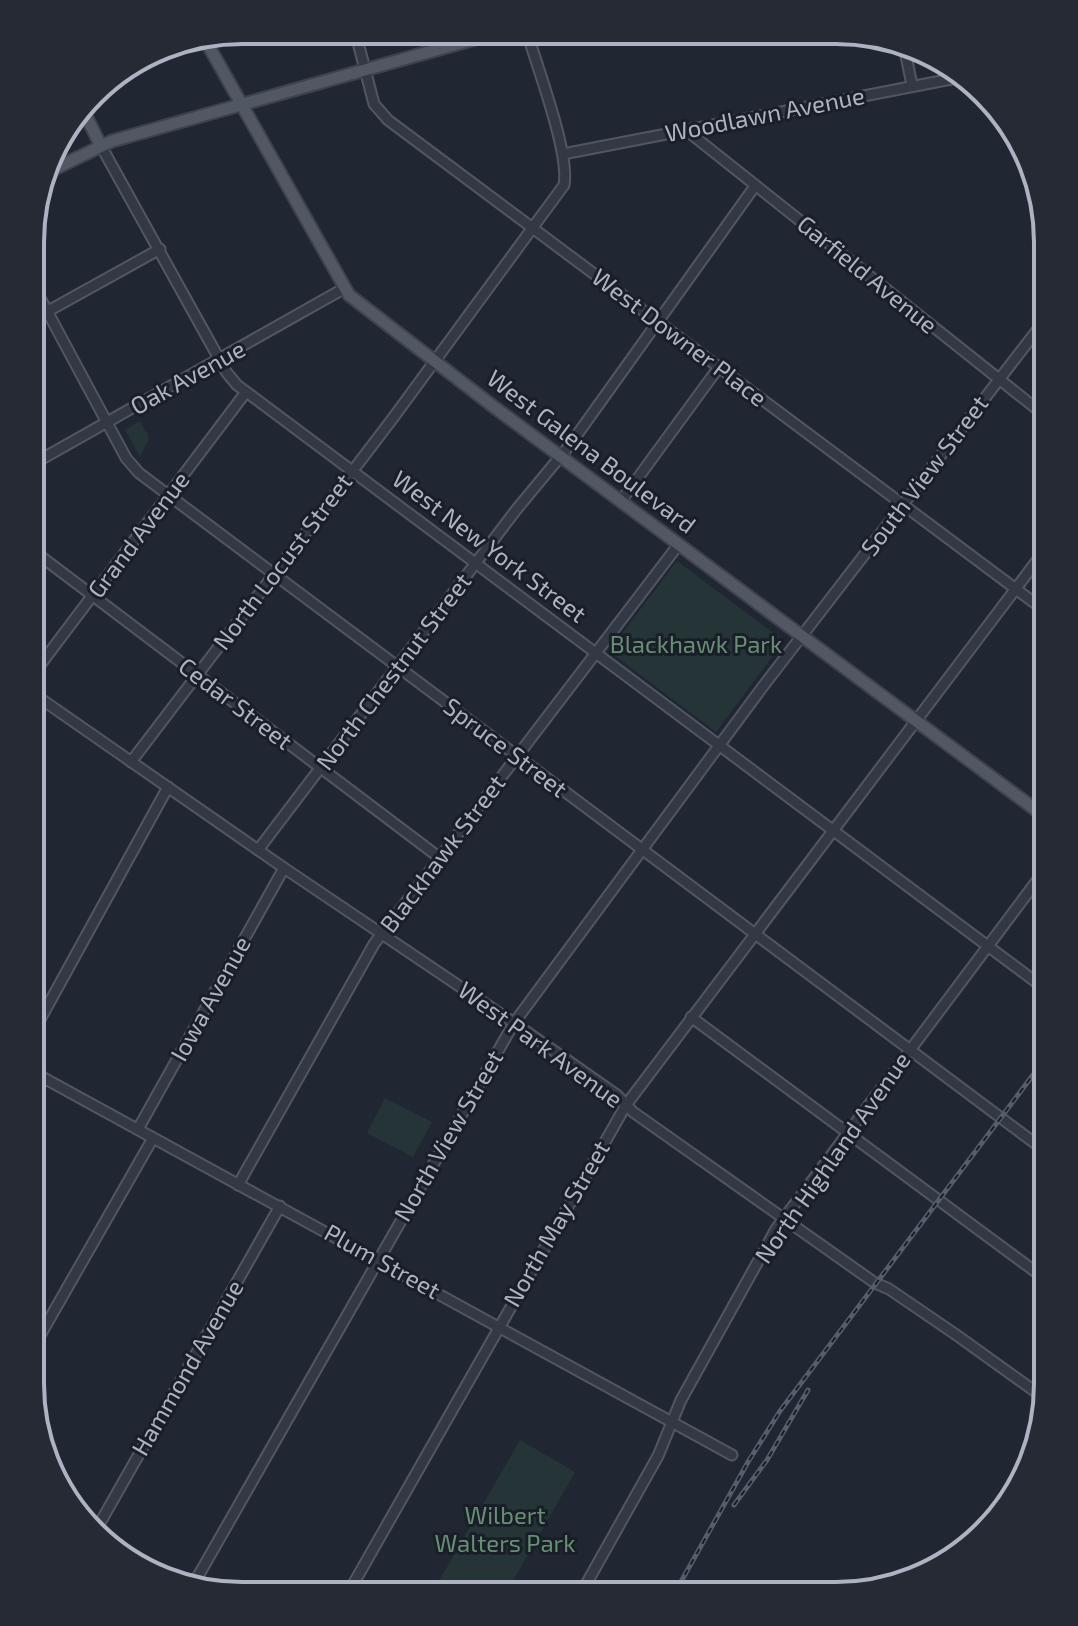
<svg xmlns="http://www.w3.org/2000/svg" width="1078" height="1626" viewBox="0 0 1078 1626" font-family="'Exo 2',sans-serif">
  <rect width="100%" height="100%" fill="#202733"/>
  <g fill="#253537">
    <polygon points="140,421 149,438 140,457 125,430"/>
    <polygon points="677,561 784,641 716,732 609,651"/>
    <polygon points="385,1098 432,1122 413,1157 367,1133"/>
    <polygon points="520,1440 575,1472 505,1595 431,1595"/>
  </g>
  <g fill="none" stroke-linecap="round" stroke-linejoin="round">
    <defs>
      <g id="minor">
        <polyline points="355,31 374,104 388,120 1048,613"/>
        <polyline points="904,46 912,85"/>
        <polyline points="686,130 1048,418"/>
        <polyline points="101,146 227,373 237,385 1048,991"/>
        <polyline points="563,154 967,76"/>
        <polyline points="32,283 126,458 139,473 1048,1153"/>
        <polyline points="32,320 160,249"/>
        <polyline points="31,465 343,289"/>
        <polyline points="621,501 719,367"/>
        <polyline points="31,549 440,858"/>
        <polyline points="31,677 246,392"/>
        <polyline points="31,692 284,868 514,1023 617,1095 633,1112 875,1283 889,1289 955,1334 1047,1400"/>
        <polyline points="31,717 41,699"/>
        <path d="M131 762 393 418 564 185C570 153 537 67 527 32"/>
        <polyline points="258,850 516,510 569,446 755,186"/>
        <polyline points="691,1017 1048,1281"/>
        <polyline points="31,1036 168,787"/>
        <polyline points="31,1071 732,1455"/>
        <polyline points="138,1129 284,868"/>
        <polyline points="238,1185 374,944 679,544"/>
        <polyline points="30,1353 153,1138"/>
        <polyline points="96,1530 280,1206"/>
        <polyline points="193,1585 514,1023 761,689 1048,316"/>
        <polyline points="347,1595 626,1105 1048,546"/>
        <polyline points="580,1595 658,1456 681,1400 776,1229 1048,866"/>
      </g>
      <g id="major">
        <polyline points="203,36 349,295 494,407 1048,819"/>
        <polyline points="82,108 101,146"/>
        <polyline points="46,173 112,141 500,32"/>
      </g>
    </defs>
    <use href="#minor" stroke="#515662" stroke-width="13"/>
    <use href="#major" stroke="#3d424e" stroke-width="15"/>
    <use href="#minor" stroke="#333944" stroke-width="9"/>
    <use href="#major" stroke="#515864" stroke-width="11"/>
    <defs>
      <g id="rail">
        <polyline points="734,1505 767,1460 808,1390"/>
        <polyline points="673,1596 748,1462 780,1411 1048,1055"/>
      </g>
    </defs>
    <use href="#rail" stroke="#565d6b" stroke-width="5"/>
    <use href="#rail" stroke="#191e28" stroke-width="2" stroke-dasharray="6" stroke-linecap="butt"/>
  </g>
  <g text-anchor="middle" stroke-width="6" stroke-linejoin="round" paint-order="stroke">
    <g font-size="24" fill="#adb3c1" stroke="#191e28">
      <text transform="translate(765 115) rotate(-11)" y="8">Woodlawn Avenue</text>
      <text transform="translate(867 275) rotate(39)" y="8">Garfield Avenue</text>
      <text transform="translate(679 338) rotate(37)" y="8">West Downer Place</text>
      <text transform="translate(188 378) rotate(-29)" y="8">Oak Avenue</text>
      <text transform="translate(591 452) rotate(37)" y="8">West Galena Boulevard</text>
      <text transform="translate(925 476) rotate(-53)" y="8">South View Street</text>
      <text transform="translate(139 535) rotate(-53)" y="8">Grand Avenue</text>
      <text transform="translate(489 547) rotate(37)" y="8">West New York Street</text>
      <text transform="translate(283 562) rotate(-53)" y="8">North Locust Street</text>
      <text transform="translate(394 672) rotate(-53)" y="8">North Chestnut Street</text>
      <text transform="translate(235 704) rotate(37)" y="8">Cedar Street</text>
      <text transform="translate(505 748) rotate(37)" y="8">Spruce Street</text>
      <text transform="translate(443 854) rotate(-53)" y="8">Blackhawk Street</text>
      <text transform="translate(211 999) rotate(-61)" y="8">Iowa Avenue</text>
      <text transform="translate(540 1045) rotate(36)" y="8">West Park Avenue</text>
      <text transform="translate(449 1136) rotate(-60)" y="8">North View Street</text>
      <text transform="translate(833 1158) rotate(-55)" y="8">North Highland Avenue</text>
      <text transform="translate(557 1224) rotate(-60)" y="8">North May Street</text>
      <text transform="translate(382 1262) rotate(29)" y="8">Plum Street</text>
      <text transform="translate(188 1368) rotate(-60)" y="8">Hammond Avenue</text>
    </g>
    <g font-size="24" fill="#678f74" stroke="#191e28">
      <text x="696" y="653">Blackhawk Park</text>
      <text x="505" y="1524">Wilbert<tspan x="505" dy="28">Walters Park</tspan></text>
    </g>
  </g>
  <path d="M0 0H1078V1626H0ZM242 44H836A198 198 0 0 1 1034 242V1384A198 198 0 0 1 836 1582H242A198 198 0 0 1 44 1384V242A198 198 0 0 1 242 44Z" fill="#252a34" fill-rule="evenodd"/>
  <path fill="none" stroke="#adb3c1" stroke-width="4" d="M242 44H836A198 198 0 0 1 1034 242V1384A198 198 0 0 1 836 1582H242A198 198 0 0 1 44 1384V242A198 198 0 0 1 242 44Z"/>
</svg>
